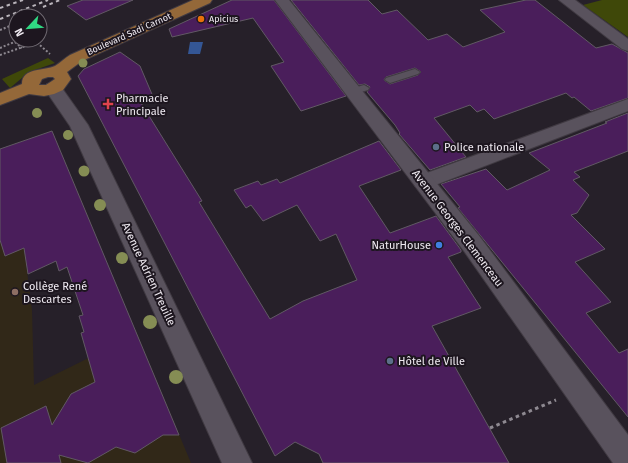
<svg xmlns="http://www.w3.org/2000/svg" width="628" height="463" viewBox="0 0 628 463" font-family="'Fira Sans',sans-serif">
  <rect width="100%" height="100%" fill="#262029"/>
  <polygon fill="#312818" points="52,131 92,226 24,248 32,310 34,385 137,334 191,463 0,463 0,149"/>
  <g fill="#3f4809">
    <polygon points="602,0 628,0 628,37 583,5"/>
    <polygon points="48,58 55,63 29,72 10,88 2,79"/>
  </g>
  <polygon fill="#345695" points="190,42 203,42 200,54 188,54"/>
  <g fill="#4a1e5b" stroke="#615964" fill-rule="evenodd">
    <polygon points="83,0 133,0 86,20 67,6"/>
    <polygon points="232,0 274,0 346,96 301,111 271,66 284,62 253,18 172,37 169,29"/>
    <path d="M291 0H368L382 14 397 10 428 40 447 34 463 47 505 32 480 10 526 0H535L596 48 612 44 628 53V98L591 111 574 97 572 98 566 93 494 119 484 109 477 112 470 105 434 118 466 157 430 170 399 134 400 133 395 125 367 92 370 87 365 84 359 85ZM415 68 421 72 418 75 390 84 384 80 386 77Z"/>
    <polygon points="120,52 140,66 154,99 141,103 202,201 199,202 270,319 303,301 357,280 336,234 320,241 297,205 263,221 251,205 246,208 234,190 258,181 261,185 277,179 280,183 379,141 401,170 359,186 390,233 436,216 461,250 461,252 448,257 481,308 432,326 509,463 323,463 319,454 295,442 275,456 78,76 84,69"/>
    <polygon points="628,113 628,151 574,172 580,177 573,180 589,195 577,213 571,215 605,249 575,262 611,302 586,313 619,353 628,349 628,417 458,208 460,207 441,184 486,169 507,190 550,170 529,153 607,123 605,122"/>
    <polygon points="52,131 179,435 163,435 135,453 116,447 88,463 59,455 61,463 7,463 1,428 46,406 52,425 71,394 95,382 81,333 84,332 79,316 83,315 67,267 59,271 56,261 28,274 24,248 5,256 0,240 0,149"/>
  </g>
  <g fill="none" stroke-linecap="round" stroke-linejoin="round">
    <defs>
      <g id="service">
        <polygon points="415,69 420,72 418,74 390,83 385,80 386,78"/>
        <polygon points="364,85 369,88 368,90 354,94 349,91 350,89"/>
      </g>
      <g id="minor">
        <polygon points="559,0 575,0 628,39 628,51 622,49"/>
        <polygon points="628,99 628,111 430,187 423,190 416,187 413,182 416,177"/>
      </g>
      <polygon id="tertiary" points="53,83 59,84 88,125 252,463 222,463 70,126 44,88 47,84"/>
      <polygon id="secondary" points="275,0 289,0 480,237 628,435 628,463 613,463 464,251"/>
      <path id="primary" d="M193 0H212L210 3 82 61 67 72 71 79 63 90 54 94 44 96 29 94 0 105V93L22 84C22 67 45 71 55 66 60 63 65 58 70 55ZM48 77H53L55 79 46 85H39L42 79Z"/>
    </defs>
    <use href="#service" stroke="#403a42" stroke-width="2"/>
    <use href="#minor" stroke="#403a42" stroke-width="2"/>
    <use href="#tertiary" stroke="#403a42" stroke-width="2"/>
    <use href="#secondary" stroke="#403a42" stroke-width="2"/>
    <use href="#primary" stroke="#403a42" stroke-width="2"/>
    <g stroke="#8e8991" stroke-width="2" stroke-dasharray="2 2" stroke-linecap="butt">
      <polyline points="0,30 15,24"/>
      <polyline points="34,40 50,54"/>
      <polyline points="15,42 22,48"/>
      <polyline points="0,48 19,40"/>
      <polyline points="0,55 37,42"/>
    </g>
    <polyline stroke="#8e8991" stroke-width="3" stroke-dasharray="3.5 3.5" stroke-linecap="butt" points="490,428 556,400"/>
    <use href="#service" fill="#59525d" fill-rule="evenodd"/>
    <use href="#minor" fill="#59525d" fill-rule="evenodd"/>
    <use href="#tertiary" fill="#59525d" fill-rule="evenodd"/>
    <use href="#secondary" fill="#59525d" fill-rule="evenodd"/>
    <use href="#primary" fill="#946839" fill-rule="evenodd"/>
    <g stroke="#bab5bc" stroke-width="2" stroke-dasharray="3.5 3.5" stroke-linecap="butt">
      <polyline points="43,7 60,0"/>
      <polyline points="0,8 23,0"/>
      <polyline points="0,19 48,0"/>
    </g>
  </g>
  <g fill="#858d54">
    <circle cx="83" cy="63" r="4.5"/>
    <circle cx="37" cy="113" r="5"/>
    <circle cx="68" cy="135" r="5"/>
    <circle cx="84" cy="171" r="5.5"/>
    <circle cx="100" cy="205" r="6"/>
    <circle cx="122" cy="258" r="6"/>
    <circle cx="150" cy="322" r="7"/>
    <circle cx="176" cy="377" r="7"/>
  </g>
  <circle fill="#e8710a" stroke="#1d161f" stroke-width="1.5" cx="201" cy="19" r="4"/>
  <path fill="#e0444e" stroke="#1d161f" stroke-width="1.5" d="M106 98h4v4h4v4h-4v4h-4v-4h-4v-4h4z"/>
  <g fill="#5c6f8a" stroke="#1d161f" stroke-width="1.5">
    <circle cx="436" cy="147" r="4"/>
    <circle cx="390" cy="361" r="4"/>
  </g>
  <circle fill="#3f7fe0" stroke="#1d161f" stroke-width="1.5" cx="439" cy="245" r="4"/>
  <circle fill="#8d6e63" stroke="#1d161f" stroke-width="1.5" cx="15" cy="292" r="4"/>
  <g text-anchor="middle" stroke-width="4" stroke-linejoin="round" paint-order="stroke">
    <g font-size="9" fill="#efeaf1" stroke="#1d161f" text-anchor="start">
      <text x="209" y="22">Apicius</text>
    </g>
    <g font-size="9" fill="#efeaf1" stroke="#1d161f">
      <text transform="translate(129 34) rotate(-24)" y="3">Boulevard Sadi Carnot</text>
    </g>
    <g font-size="11" fill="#efeaf1" stroke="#1d161f" text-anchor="start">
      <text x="116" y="102">Pharmacie<tspan x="116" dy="13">Principale</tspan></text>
      <text x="444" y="151">Police nationale</text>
      <text x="431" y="249" text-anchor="end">NaturHouse</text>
      <text x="23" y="290">Collège René<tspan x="23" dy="13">Descartes</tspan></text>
      <text x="398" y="365">Hôtel de Ville</text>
    </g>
    <g font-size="11" fill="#efeaf1" stroke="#1d161f">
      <text transform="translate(458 228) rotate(53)" y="4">Avenue Georges Clemenceau</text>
      <text transform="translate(149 274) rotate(65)" y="4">Avenue Adrien Treuille</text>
    </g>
  </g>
  <g transform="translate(28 28) rotate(244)"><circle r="19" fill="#1d161f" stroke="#716b73"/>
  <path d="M0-3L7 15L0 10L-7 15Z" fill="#30d882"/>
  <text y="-6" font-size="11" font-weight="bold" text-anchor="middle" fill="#efeaf1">N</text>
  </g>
</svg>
